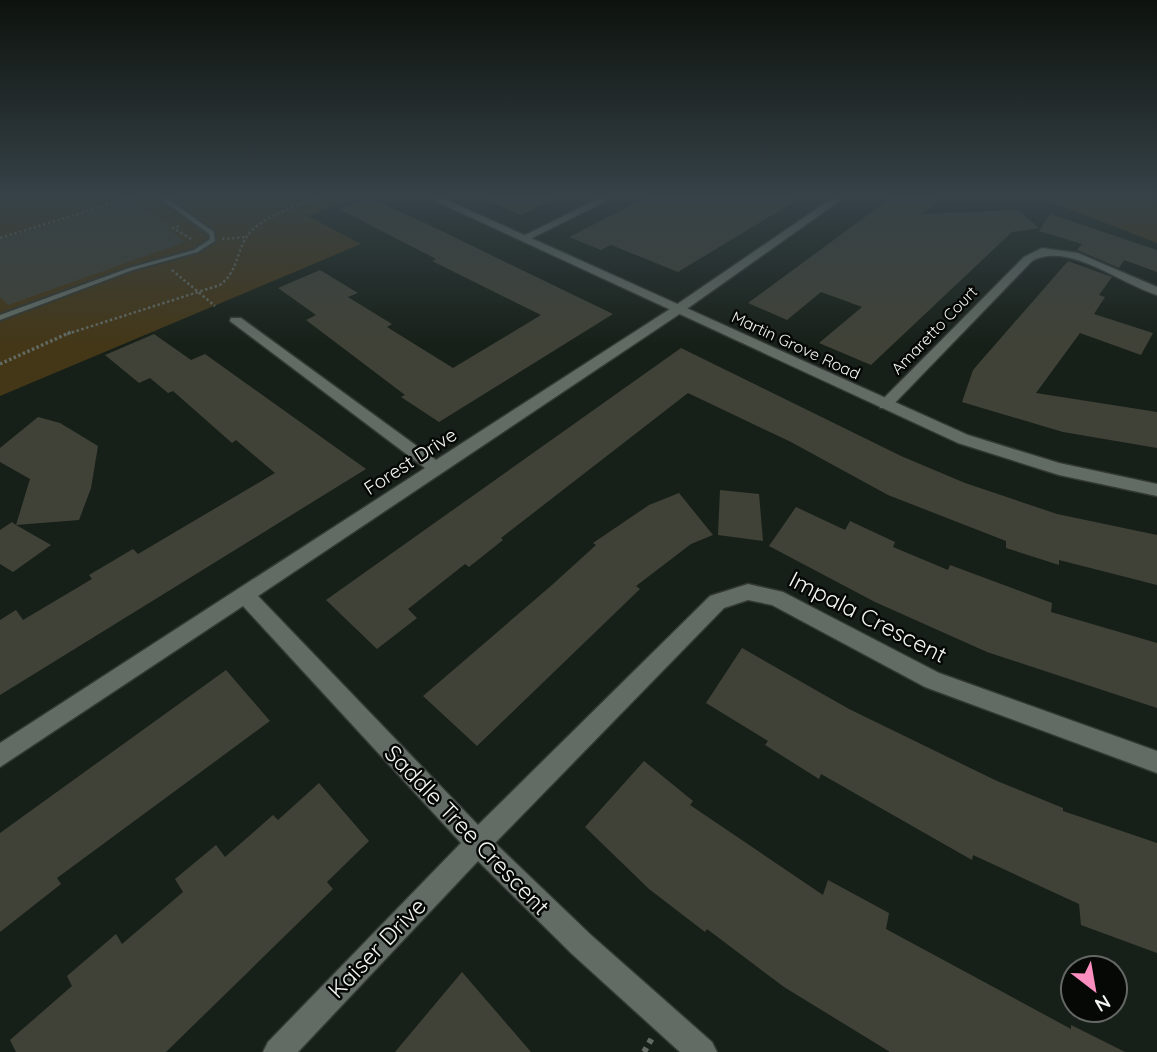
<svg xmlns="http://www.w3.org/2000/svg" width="1157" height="1052" viewBox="0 0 1157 1052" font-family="Quicksand,sans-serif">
  <rect width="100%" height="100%" fill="#172018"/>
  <g fill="#443718">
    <polygon points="0,197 360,197 308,216 361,244 0,396"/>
    <polygon points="1038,197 1143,197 1157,202 1157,243"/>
  </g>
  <g fill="#404237">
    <polygon points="368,197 423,222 613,314 439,422 401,397 405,395 306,320 316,315 278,288 320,270 358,293 348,297 392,324 387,327 453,368 541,315 432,261 436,259 339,209"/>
    <polygon points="479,197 557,197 521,215"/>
    <polygon points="648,197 802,197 678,272 611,245 601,250 569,237"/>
    <polygon points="892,197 944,197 922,214 1018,210 1039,228 1012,232 871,365 819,343 862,307 821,292 787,320 748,303"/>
    <polygon points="130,199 170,226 166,227 185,242 8,305 0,297 0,240"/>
    <polygon points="1050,214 1157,250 1157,272 1124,260 1119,268 1077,250 1082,244 1039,231"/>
    <polygon points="1068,261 1112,277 1099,295 1105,297 1094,314 1153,333 1141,355 1080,333 1036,393 1157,412 1157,448 1063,432 962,402 973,370"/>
    <polygon points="154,334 191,360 205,354 366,469 0,695 0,620 16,610 23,620 92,579 89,575 133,549 138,554 275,473 236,440 232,443 173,391 168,393 150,378 139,383 105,355"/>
    <polygon points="681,348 901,456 965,483 1057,514 1157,535 1157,585 1059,560 1059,565 1006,548 1006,541 888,495 791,442 688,393 501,538 503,540 469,567 465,564 408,609 417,618 377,649 326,600"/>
    <polygon points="38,417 60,423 98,446 91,488 79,520 16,525 51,545 13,572 0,564 0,530 12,522 16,525 30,479 0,462 0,448"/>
    <polygon points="720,490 759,494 763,541 718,535"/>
    <polygon points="679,493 713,535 691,544 636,586 640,589 477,746 423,696 552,585 596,545 593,543 649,505"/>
    <polygon points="796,507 845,530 850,521 895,542 893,547 948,570 950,565 1052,603 1051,612 1157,643 1157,708 987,652 875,602 769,546"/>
    <polygon points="742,648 849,709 997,781 1063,808 1063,811 1157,843 1157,953 1081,925 1079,904 973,855 972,860 821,774 819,779 765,745 768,741 706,703"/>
    <polygon points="226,670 270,721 57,878 61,884 0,932 0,833"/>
    <polygon points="644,761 693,801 690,805 823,895 828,880 889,913 886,929 1071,1029 1071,1025 1125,1052 890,1052 784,987 707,929 705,932 649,889 585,827"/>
    <polygon points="319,783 369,841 327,882 333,889 166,1052 16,1052 10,1040 72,986 67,976 116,934 122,944 183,892 175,879 216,845 225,857 273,815 278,820"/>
    <polygon points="462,972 531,1052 395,1052"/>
  </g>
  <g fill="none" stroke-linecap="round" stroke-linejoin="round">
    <defs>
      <polygon id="lane" points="158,197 165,197 214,232 215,241 198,252 133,270 0,320 0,315 129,268 194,250 210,239 209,234"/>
      <g id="street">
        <polygon points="602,197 614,197 528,240 519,238"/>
        <polygon points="834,197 845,197 681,313 258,596 478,825 710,596 748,584 783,592 939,673 1157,751 1157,773 925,687 772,605 748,600 724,608 495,843 591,935 712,1042 717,1052 680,1052 572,954 478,861 298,1052 263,1052 268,1042 461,843 243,606 0,767 0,743 425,468 230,321 231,318 241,318 436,460 673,307"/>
        <path d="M1042 248 1078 253 1157 287V295C1121 284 1067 241 1032 261L890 408H880V402L1024 257Z"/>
      </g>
      <polygon id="secondary" points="427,197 440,197 968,435 1059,463 1157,484 1157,496 1059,475 958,443"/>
    </defs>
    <use href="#lane" stroke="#333833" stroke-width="4"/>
    <use href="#street" stroke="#333833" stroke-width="3"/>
    <use href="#secondary" stroke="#333833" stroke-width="3"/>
    <g stroke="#626a63" stroke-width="2.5" stroke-dasharray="2.5 2.5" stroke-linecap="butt">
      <polyline points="179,226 173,228 193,240"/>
      <polyline points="0,238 133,197"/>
      <polyline points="222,239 246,237"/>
      <polyline points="172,270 215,306"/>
      <path d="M67 334 220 285C236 273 236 257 244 241 257 216 297 207 321 197"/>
    </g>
    <polyline stroke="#626a63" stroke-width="3.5" stroke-dasharray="2.5 2.5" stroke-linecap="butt" points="0,364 71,332"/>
    <polyline stroke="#626a63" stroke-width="6" stroke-dasharray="5 5" stroke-linecap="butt" points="644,1052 652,1038"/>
    <use href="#lane" fill="#626c64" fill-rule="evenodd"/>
    <use href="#street" fill="#626c64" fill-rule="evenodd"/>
    <use href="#secondary" fill="#626c64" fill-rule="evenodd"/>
  </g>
  <linearGradient id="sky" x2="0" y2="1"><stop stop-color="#0d120d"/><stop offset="0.57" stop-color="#364248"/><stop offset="1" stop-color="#364248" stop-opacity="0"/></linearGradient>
  <rect width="1157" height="344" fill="url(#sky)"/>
  <g text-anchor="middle" stroke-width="5" stroke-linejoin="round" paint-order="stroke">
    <g font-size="16" fill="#f1f6f1" stroke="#060806">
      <text transform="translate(934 330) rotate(-46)" y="6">Amaretto Court</text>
      <text transform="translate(796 345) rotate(25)" y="6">Martin Grove Road</text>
    </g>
    <g font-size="19" fill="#f1f6f1" stroke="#060806">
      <text transform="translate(410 461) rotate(-33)" y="7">Forest Drive</text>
    </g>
    <g font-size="23" fill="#f1f6f1" stroke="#060806">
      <text transform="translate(868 617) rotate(27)" y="8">Impala Crescent</text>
      <text transform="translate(467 830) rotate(46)" y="8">Saddle Tree Crescent</text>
      <text transform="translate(377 948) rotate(-46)" y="8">Kaiser Drive</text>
    </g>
  </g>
  <g transform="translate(1094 989) rotate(149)"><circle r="33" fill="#060806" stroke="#646764" stroke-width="2"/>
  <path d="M0-5L12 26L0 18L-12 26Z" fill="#fd8ec0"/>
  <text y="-10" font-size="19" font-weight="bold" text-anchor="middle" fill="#f1f6f1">N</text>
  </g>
</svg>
